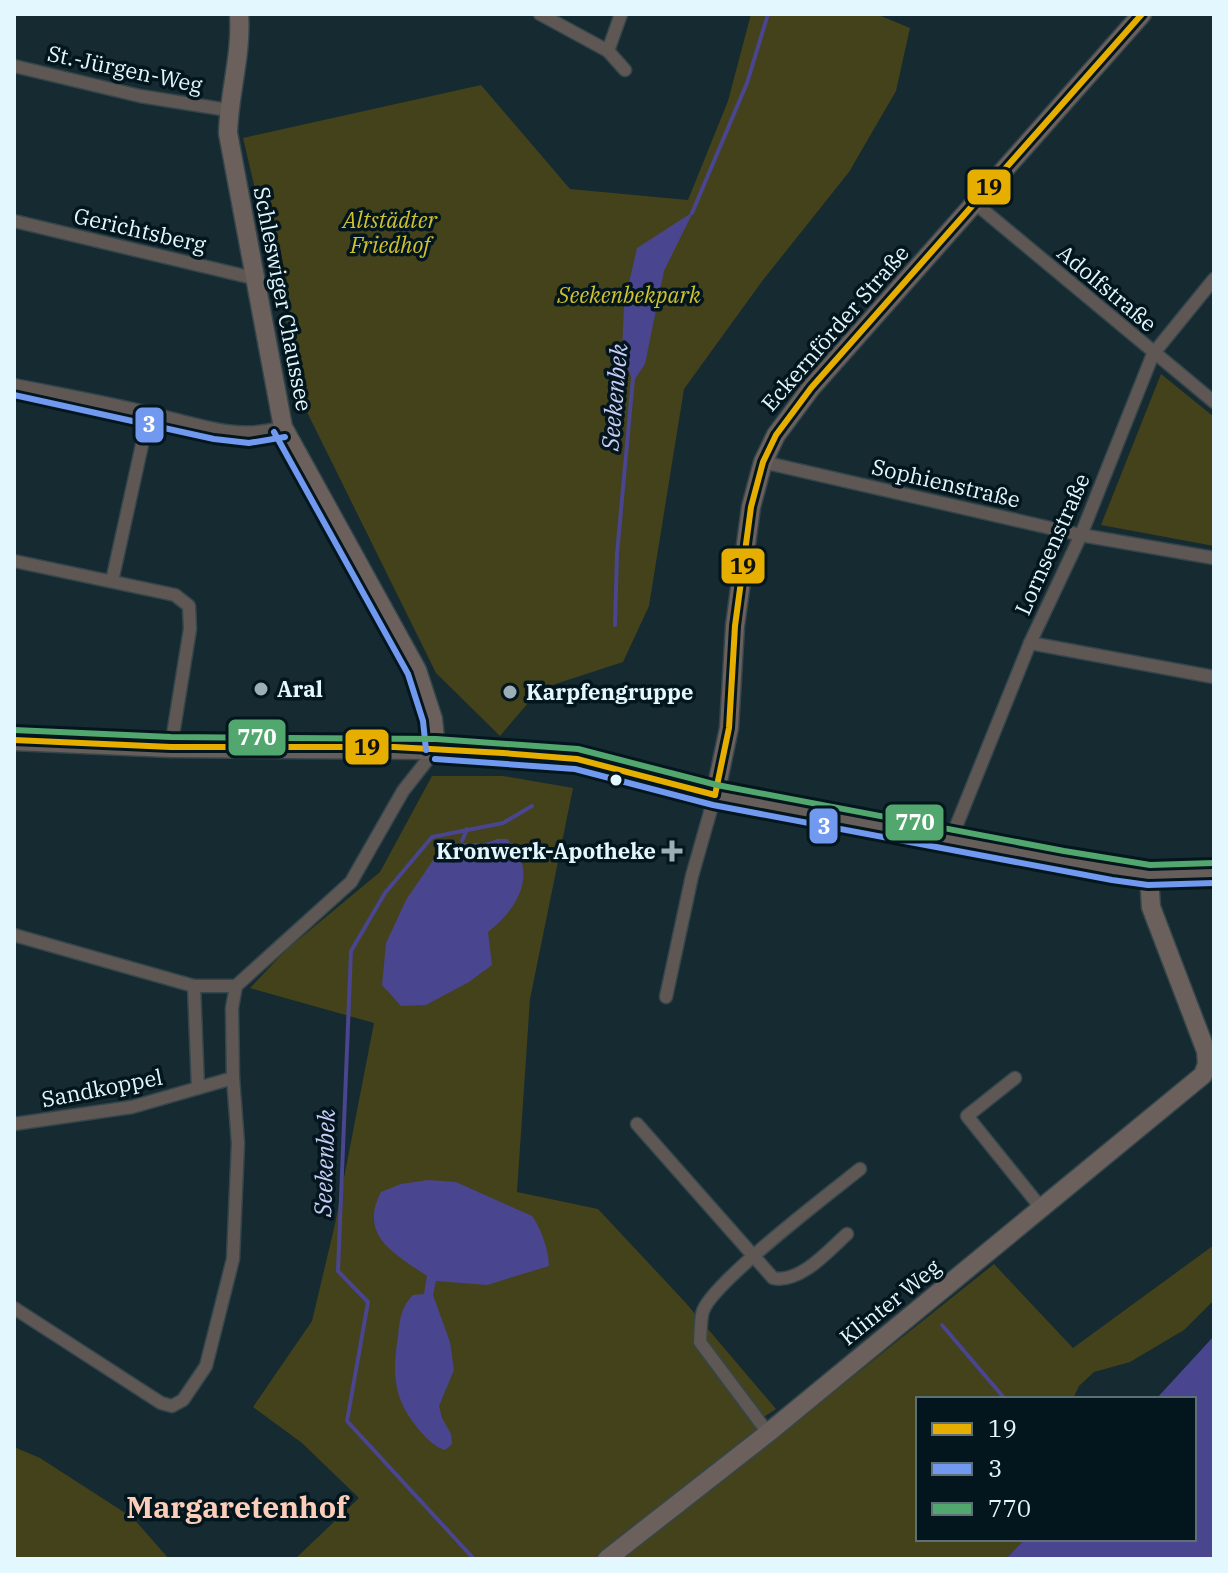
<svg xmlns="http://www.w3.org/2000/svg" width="1228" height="1573" viewBox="0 0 1228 1573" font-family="'IBM Plex Serif',serif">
  <rect width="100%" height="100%" fill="#152a31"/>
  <g fill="#44421a">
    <polygon points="751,14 876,14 910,28 896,91 849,172 763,280 684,389 649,606 623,662 540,689 500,736 436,673 308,414 243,138 481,85 570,189 688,200 728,101"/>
    <polygon points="1161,374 1214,417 1214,546 1101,525"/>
    <polygon points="432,776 503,776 573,788 530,999 517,1192 598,1209 685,1302 776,1409 753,1424 772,1441 994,1264 1073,1348 1214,1245 1214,1300 1184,1330 1130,1362 1094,1372 1079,1386 1073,1399 918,1399 918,1539 1021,1539 1023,1542 1006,1559 295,1559 359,1498 302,1443 253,1407 312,1321 335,1224 374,1023 250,988 286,950 380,872"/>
    <polygon points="14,1447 40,1458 133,1518 169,1559 14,1559"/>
  </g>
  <g fill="#49458f">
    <polygon points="693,212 664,271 645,364 633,382 622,353 624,304 637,248"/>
    <path d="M497 839H507C540 871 518 909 488 932L492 965 469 982 426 1005 401 1006 382 985 386 943 406 900 444 844C461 841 481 847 497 839Z"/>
    <path d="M428 1180 456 1182 532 1216C541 1228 549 1251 549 1266L487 1285 436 1281 433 1295 450 1342 454 1370 439 1406 442 1418 451 1434 452 1444 445 1450C435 1447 427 1439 420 1431 393 1399 392 1375 398 1336 400 1319 401 1307 413 1295L424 1294 427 1276C395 1254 358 1236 381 1192L401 1184Z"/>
    <polygon points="1214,1336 1214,1556 1211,1559 1006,1559 1025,1539 1194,1539 1194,1399 1156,1399"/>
  </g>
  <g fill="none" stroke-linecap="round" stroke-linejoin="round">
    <g stroke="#49458f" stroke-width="4">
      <polyline points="692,213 747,83 768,14"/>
      <polyline points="615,625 617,554 633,378"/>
      <polyline points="462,841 467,829"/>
      <polyline points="942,1325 1005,1399"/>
      <polyline points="474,1559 347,1421 368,1302 338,1271 351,951 385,893 432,837 503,823 532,806"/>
    </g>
    <defs>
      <g id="street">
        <polyline points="540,14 608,51 621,14"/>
        <polyline points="608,51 625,70"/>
        <polyline points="14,66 140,96 228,110"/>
        <polyline points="976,204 1214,402"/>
        <polyline points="14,221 257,279"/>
        <path d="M14 385C59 394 104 402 149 413 194 423 236 442 283 427"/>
        <polyline points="763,462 1081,535 1214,558"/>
        <polyline points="14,561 175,595 189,606 190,629 171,747"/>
        <polyline points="112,581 149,413"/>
        <polyline points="1030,643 1214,677"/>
        <polyline points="951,839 1030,643 1081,535 1153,354 1214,279"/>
        <polyline points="14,935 194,986 236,986"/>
        <polyline points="194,986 198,1088"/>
        <polyline points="666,997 692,876 715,795"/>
        <polyline points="1015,1078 967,1116 1042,1209"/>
        <polyline points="14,1124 132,1107 233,1078 232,1008 236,986 351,882 403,791 436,749"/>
        <path d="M637 1124 773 1278C800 1284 829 1250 847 1234"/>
        <polyline points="14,1308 161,1403 172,1406 183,1400 206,1366 233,1259 238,1143 233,1078"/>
        <path d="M768 1433 700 1342C701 1333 700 1320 703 1311 713 1282 830 1193 860 1169"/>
      </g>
      <g id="secondary">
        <path d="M239 14C242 54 229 93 228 133L283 427 417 670 433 719 436 749"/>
        <polyline points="715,795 729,728 735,626 751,507 763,462 776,435 811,388 1142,14"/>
        <polyline points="607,1559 768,1433 1203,1075 1207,1064 1206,1051 1151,907 1149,875"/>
      </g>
      <polyline id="primary" points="14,740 171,747 436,749 577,759 715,795 1062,861 1149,875 1214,873"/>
    </defs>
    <use href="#street" stroke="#34464b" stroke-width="15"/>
    <use href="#secondary" stroke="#34464b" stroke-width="21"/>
    <use href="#primary" stroke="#34464b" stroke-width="23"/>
    <use href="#street" stroke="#5f5754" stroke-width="12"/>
    <use href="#secondary" stroke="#6c605c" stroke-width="18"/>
    <use href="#primary" stroke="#665e5b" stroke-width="20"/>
    <defs>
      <g id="bus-1">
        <polyline points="14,740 171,747 394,747 503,753 577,759 715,795"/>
        <polyline points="715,795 729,728 735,626 751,507 763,462 776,435 811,388 1142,14"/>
      </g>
      <g id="bus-2">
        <polyline points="14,395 214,439 249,443 285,437"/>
        <polyline points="274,432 408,674 423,721 426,750"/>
        <polyline points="435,759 575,769 713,805 1112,880 1148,885 1214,883"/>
      </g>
      <polyline id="bus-3" points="14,730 171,737 436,739 578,749 717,785 1064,851 1150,865 1214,863"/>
    </defs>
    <use href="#bus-1" stroke="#04161d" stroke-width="12"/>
    <use href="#bus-2" stroke="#04161d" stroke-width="12"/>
    <use href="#bus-3" stroke="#04161d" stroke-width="12"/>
    <use href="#bus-1" stroke="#e6af00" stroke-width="6"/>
    <use href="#bus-2" stroke="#7199ef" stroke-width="6"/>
    <use href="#bus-3" stroke="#51a76d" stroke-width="6"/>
  </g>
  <g fill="#9bafb7" stroke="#04161d" stroke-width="3">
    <circle cx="261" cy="689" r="8"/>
    <circle cx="510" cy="692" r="8"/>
    <path d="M668 839h8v8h8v8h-8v8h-8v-8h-8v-8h8z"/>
  </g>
  <circle fill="#e3f7ff" stroke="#04161d" stroke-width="3" cx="616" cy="780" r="7"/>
  <g text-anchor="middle" stroke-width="7" stroke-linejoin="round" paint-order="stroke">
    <g font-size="22" fill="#e3f7ff" stroke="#04161d">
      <text transform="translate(125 69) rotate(12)" y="8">St.-Jürgen-Weg</text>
      <text transform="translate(140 230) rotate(13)" y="8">Gerichtsberg</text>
      <text transform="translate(1107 288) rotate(40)" y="8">Adolfstraße</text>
      <text transform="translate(283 299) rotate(79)" y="8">Schleswiger Chaussee</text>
      <text transform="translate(835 328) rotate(-49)" y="8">Eckernförder Straße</text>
      <text transform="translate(946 483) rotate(13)" y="8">Sophienstraße</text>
      <text transform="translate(1052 544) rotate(-66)" y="8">Lornsenstraße</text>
      <text transform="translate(102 1088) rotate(-11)" y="8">Sandkoppel</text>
      <text transform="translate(890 1302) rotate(-39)" y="8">Klinter Weg</text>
    </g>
    <g font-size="22" font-style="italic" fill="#d1c230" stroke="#04161d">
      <text x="390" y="228">Altstädter<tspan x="390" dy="25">Friedhof</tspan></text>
      <text x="629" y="303">Seekenbekpark</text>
    </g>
    <g font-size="22" font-weight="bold" fill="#e3f7ff" stroke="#04161d" text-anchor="start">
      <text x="277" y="697">Aral</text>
      <text x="526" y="700">Karpfengruppe</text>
      <text x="656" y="859" text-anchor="end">Kronwerk-Apotheke</text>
    </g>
    <g font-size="24" font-style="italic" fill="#caccf9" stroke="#04161d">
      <text transform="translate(615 397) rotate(-85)" y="8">Seekenbek</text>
      <text transform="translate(325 1163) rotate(-88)" y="8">Seekenbek</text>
    </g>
    <g font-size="30" font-weight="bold" fill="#fccdb9" stroke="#04161d">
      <text x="237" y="1518">Margaretenhof</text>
    </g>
  </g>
  <g stroke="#04161d" stroke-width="3">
    <rect x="966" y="168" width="46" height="38" rx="8" fill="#e6af00"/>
    <rect x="134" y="406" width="31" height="38" rx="8" fill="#7199ef"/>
    <rect x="720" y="547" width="46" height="38" rx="8" fill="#e6af00"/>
    <rect x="227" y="718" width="60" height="39" rx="8" fill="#51a76d"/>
    <rect x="344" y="728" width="46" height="38" rx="8" fill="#e6af00"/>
    <rect x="884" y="803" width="61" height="39" rx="8" fill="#51a76d"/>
    <rect x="808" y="807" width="31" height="38" rx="8" fill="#7199ef"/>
  </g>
  <g font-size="22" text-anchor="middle" font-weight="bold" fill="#fff">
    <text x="149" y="432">3</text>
    <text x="257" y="745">770</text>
    <text x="915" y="830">770</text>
    <text x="824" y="834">3</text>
  </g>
  <g font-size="22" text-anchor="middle" font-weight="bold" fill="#111">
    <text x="989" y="195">19</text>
    <text x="743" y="574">19</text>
    <text x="367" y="755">19</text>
  </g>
  <rect width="1228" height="1573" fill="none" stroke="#e3f7ff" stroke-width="32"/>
  <rect x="916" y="1397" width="280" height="144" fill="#04161d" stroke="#5d7077" stroke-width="2"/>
  <rect x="932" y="1423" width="40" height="12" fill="#e6af00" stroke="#5d7077" stroke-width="2"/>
  <text x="988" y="1437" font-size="24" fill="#e3f7ff">19</text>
  <rect x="932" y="1463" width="40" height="12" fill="#7199ef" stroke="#5d7077" stroke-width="2"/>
  <text x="988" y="1477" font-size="24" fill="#e3f7ff">3</text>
  <rect x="932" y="1503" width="40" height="12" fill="#51a76d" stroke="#5d7077" stroke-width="2"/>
  <text x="988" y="1517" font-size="24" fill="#e3f7ff">770</text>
</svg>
